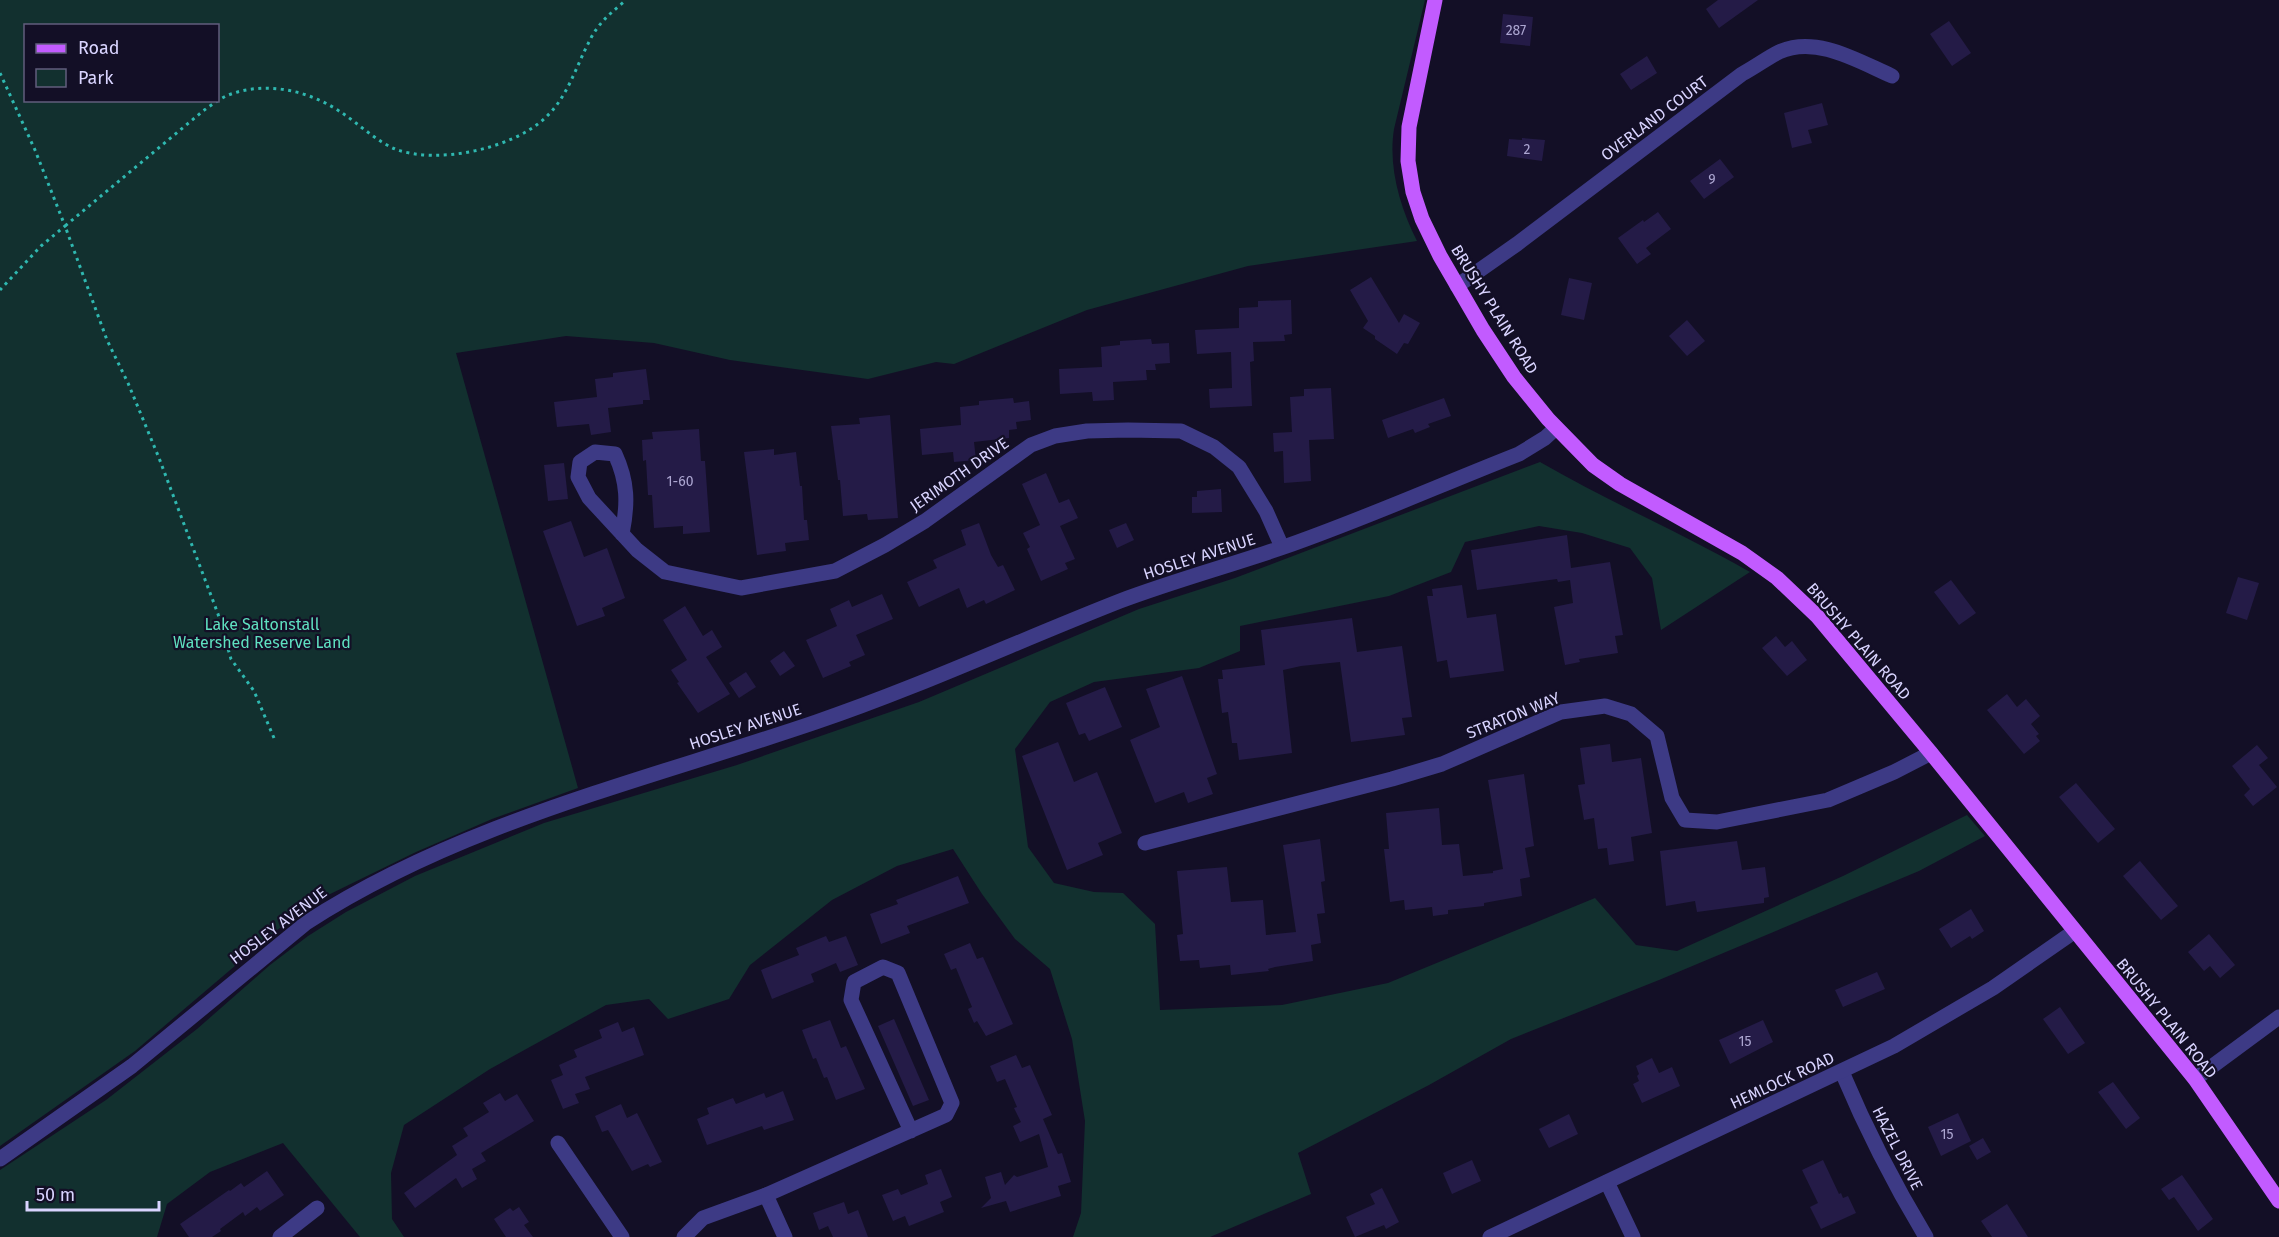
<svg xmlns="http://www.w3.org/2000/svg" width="2279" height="1237" viewBox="0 0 2279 1237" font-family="'Fira Sans',sans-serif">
  <rect width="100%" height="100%" fill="#130f26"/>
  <g fill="#12302f" fill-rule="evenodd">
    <path d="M0 0H1425L1394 129C1388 167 1400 207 1417 241L1248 266 1087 310 954 364 936 362 868 379 730 360 654 343 566 336 456 353 578 788 492 819 416 852 322 898 277 930 135 1051 0 1146ZM26 26H218V100H26Z"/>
    <path d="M1540 462C1609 502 1682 533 1750 572L1661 630 1652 578 1630 548 1582 533 1539 526 1465 542 1451 572 1389 596 1240 626V651L1199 668 1094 682 1050 702 1015 749 1028 847 1054 883 1094 892 1123 893 1155 924 1160 1010 1282 1005 1388 983 1595 898 1636 945 1677 951 1843 876 1967 815 1985 836 1919 871 1659 980 1511 1039 1429 1085 1298 1153 1311 1194 1210 1237H1073L1081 1213 1085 1121 1072 1039 1050 969 1015 939 982 894 953 849 897 866 832 900 750 965 729 999 668 1019 649 999 606 1005 490 1069 404 1125 391 1173 392 1219 404 1237H360L283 1143 210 1172 167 1204 157 1237H0V1170L106 1100 197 1029 270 965 308 936 346 912 415 876 544 823 737 765 919 702 1139 609 1235 578Z"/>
  </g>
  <g fill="#241b47">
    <polygon points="1718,0 1758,0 1719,28 1706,9"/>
    <polygon points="1503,14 1533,17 1530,46 1500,43"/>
    <polygon points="1949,21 1971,53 1952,66 1930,34"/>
    <polygon points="1647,56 1657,73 1631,90 1620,74"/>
    <polygon points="1822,103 1828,125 1808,130 1812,143 1792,148 1784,113"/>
    <polygon points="1522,138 1545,140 1542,161 1507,156 1509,139 1522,140"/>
    <polygon points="1720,159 1734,177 1704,199 1690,181"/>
    <polygon points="1658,212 1671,229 1646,248 1651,254 1637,264 1618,238 1643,220 1644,222"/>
    <polygon points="1371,277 1399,323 1404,314 1420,323 1408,344 1404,343 1397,354 1375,339 1375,336 1363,328 1368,321 1350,290"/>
    <polygon points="1569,278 1592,283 1584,320 1561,315"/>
    <polygon points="1291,300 1292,334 1284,335 1285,341 1253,342 1254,361 1250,362 1252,406 1210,408 1209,389 1232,388 1231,352 1197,354 1195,330 1239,328 1239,308 1258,307 1258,301"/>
    <polygon points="1687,320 1705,341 1687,356 1669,336"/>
    <polygon points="1151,339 1152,344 1169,343 1170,363 1155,364 1156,370 1146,370 1147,380 1113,382 1114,400 1093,401 1092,392 1060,394 1059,369 1102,367 1101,347 1120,345 1120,341"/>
    <polygon points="646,369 650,400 643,400 643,404 608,408 611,432 591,435 589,424 557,427 554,402 597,397 595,379 613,377 613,373"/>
    <polygon points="1331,388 1334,439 1309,440 1311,481 1284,483 1283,451 1274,452 1273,433 1292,432 1290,397 1304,396 1304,389"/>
    <polygon points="1013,398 1014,403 1029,401 1031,420 1016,422 1017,429 1009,430 1009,438 974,442 976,460 954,462 953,452 922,455 920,429 961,425 960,407 979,405 979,401"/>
    <polygon points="1444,398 1451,416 1428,424 1430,427 1415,433 1413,429 1388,438 1382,420"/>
    <polygon points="890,415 898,518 868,520 867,514 843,516 840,480 838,480 831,426 860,424 859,418"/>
    <polygon points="699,429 701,461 705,461 710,532 683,534 683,526 654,528 652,495 648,495 646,460 643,461 642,440 653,439 652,432"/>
    <polygon points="774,449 774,455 796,452 800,486 802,486 804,520 807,520 809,540 785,543 786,551 757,555 744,452"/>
    <polygon points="564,463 568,499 548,501 544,465"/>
    <polygon points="1046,473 1059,503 1069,499 1078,518 1060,526 1075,559 1065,563 1068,569 1041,581 1027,549 1030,547 1023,533 1040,525 1022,484"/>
    <polygon points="1221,489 1222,512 1192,513 1192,497 1197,497 1197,491"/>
    <polygon points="571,521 584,557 607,548 625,598 602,608 605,616 577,626 543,531"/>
    <polygon points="979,523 991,555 998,567 1003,565 1015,590 986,604 984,600 967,608 959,588 919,607 907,582 937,568 933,560 966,545 961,530"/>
    <polygon points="1126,523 1134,540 1117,548 1109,530"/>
    <polygon points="1567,535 1571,568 1610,562 1623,635 1615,636 1618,653 1579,659 1580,662 1565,665 1554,607 1573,603 1570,580 1558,582 1557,579 1477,590 1471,550"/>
    <polygon points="2238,577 2259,583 2247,620 2226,613"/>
    <polygon points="1951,580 1976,613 1959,625 1934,592"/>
    <polygon points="1462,585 1467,618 1496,614 1504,671 1450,678 1447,660 1437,662 1427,596 1433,596 1432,589"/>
    <polygon points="882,594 893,619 856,635 865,655 849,662 851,666 823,678 806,640 837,626 830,609 849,600 852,607"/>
    <polygon points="685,606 703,636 712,630 722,647 706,657 730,694 698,713 677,683 679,682 671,670 687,660 663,620"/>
    <polygon points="1352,618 1357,652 1402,646 1412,717 1402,718 1405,735 1351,742 1340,662 1301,666 1283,670 1292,753 1239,760 1237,743 1232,743 1228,712 1222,713 1218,679 1223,679 1222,670 1265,665 1261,630"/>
    <polygon points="1776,636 1785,647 1792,641 1807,660 1787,676 1762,648"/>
    <polygon points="784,651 795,666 780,676 770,661"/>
    <polygon points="746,672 756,687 739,698 729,683"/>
    <polygon points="1182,676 1217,774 1207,778 1213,794 1188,803 1184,792 1155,803 1130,740 1160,727 1146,689"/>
    <polygon points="1105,687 1122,727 1089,741 1085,733 1079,735 1066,703"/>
    <polygon points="2007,694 2017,707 2026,699 2040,716 2031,724 2039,734 2036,736 2040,741 2024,754 1987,710"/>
    <polygon points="1058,742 1074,782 1097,772 1122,833 1098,843 1103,855 1067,870 1022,756"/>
    <polygon points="1610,744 1612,762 1641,758 1652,833 1631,837 1634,861 1609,865 1607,848 1598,849 1594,818 1584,820 1578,785 1585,784 1580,748"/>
    <polygon points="2257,745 2268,758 2259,765 2277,787 2253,806 2244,795 2250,789 2232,766"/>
    <polygon points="1524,774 1534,846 1525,848 1530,877 1520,879 1522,896 1484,903 1484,906 1448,910 1448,914 1433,916 1432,907 1405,910 1404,900 1390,902 1384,849 1389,849 1386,813 1439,808 1442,845 1459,844 1463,876 1493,873 1493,871 1503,869 1488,780"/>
    <polygon points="2076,783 2115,829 2098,843 2059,797"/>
    <polygon points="1320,839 1325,881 1321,882 1325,913 1317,914 1321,943 1311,945 1313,961 1275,967 1268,969 1269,971 1231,975 1230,965 1200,968 1199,960 1180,961 1177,935 1183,934 1177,871 1227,867 1231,902 1263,900 1266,935 1296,932 1283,845"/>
    <polygon points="1737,841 1742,870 1765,867 1769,897 1764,898 1764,903 1697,912 1695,901 1666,906 1660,851"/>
    <polygon points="2140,861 2178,906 2161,920 2123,876"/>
    <polygon points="958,876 969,903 907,926 910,933 881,944 870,914 898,904 896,900"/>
    <polygon points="1971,909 1984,931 1972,939 1970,936 1951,948 1939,929"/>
    <polygon points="2209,934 2235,965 2220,978 2210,966 2204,971 2188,952"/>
    <polygon points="826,936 829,942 846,936 858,965 840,972 836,963 811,974 814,982 772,999 761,970 799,955 796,948"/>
    <polygon points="970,943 977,959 983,957 1013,1024 986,1036 977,1021 974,1023 968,1009 972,1007 956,968 951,970 944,954"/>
    <polygon points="1877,972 1885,989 1843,1007 1835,990"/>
    <polygon points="2060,1007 2085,1043 2068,1054 2043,1019"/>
    <polygon points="894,1019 929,1100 913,1106 878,1026"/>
    <polygon points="830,1020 841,1048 846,1046 865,1089 836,1100 827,1077 824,1078 816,1058 813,1059 802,1030"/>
    <polygon points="1763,1020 1773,1042 1730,1064 1719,1040"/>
    <polygon points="618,1022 622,1032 634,1027 644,1055 585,1077 590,1089 575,1094 579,1103 563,1109 551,1080 563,1075 559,1065 577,1057 574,1050 602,1038 599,1030"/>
    <polygon points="1016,1055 1022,1068 1030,1065 1052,1115 1043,1119 1058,1154 1062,1153 1071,1182 1058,1186 1061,1196 1010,1212 1006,1201 981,1208 991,1198 985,1177 1001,1172 1005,1185 1014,1175 1017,1177 1048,1167 1039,1134 1020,1142 1013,1126 1021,1122 1014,1108 1017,1107 1005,1079 997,1082 990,1066"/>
    <polygon points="1652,1058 1659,1073 1672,1067 1680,1086 1642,1103 1633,1084 1639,1081 1637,1076 1639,1074 1636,1066"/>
    <polygon points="2113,1082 2140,1118 2126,1129 2098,1092"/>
    <polygon points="783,1091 794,1120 764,1130 762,1126 707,1145 697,1119 709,1114 707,1108 733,1098 736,1104 764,1093 766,1098"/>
    <polygon points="500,1093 505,1101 517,1094 534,1121 481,1153 486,1161 472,1169 477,1179 462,1188 456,1178 415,1208 404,1193 457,1155 452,1146 468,1136 463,1128 489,1112 483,1103"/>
    <polygon points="621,1104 627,1118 637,1113 662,1162 650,1167 648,1164 632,1171 608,1130 602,1132 595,1116"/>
    <polygon points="1958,1113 1971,1141 1941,1156 1928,1127"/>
    <polygon points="1569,1114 1578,1134 1549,1148 1539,1129"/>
    <polygon points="1983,1138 1991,1152 1977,1160 1969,1146"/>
    <polygon points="1472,1160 1481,1181 1452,1194 1443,1173"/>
    <polygon points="1823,1160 1839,1194 1841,1193 1843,1198 1848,1196 1856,1213 1821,1229 1810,1207 1818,1203 1802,1170"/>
    <polygon points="941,1169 952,1197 940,1202 944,1212 909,1226 905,1216 893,1221 882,1195 898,1189 901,1195 928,1184 925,1175"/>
    <polygon points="267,1171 284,1195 260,1211 257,1207 245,1216 243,1212 220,1229 221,1231 212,1237 189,1237 180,1224 229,1190 230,1191 241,1183 244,1187"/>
    <polygon points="2182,1175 2213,1219 2198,1231 2174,1197 2169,1200 2161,1189"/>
    <polygon points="1382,1188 1399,1222 1386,1229 1384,1225 1355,1237 1346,1217 1375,1204 1370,1194"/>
    <polygon points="844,1202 848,1214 858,1210 868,1237 833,1237 828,1226 819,1230 813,1213"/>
    <polygon points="2007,1204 2028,1237 1992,1237 1981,1221"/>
    <polygon points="519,1207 529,1222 524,1225 533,1237 506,1237 494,1219 510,1208 513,1211"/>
  </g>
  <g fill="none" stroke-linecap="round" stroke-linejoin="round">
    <g stroke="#2fb8b0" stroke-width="3" stroke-dasharray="3 4.5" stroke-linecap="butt">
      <polyline points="0,73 35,150 65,226 41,246 0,290"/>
      <path d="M274 738 254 691 231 659 218 614 159 458 128 383 107 340 65 226 203 111C210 106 218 100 226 96 264 80 309 90 342 113 359 124 376 141 395 149 437 165 512 149 545 118 568 97 576 66 590 40 598 23 612 12 626 0"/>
    </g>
    <g stroke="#3d3a85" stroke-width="15">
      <path d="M1457 286 1517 244 1742 74C1755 67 1767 58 1779 52 1816 35 1858 61 1892 76"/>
      <path d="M622 534C628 504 628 482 615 454L595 452 580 462 578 477 589 498 637 550 665 572 741 588 835 571 885 545 925 521 1031 445 1055 436 1087 431 1128 430 1181 431 1214 447 1239 467 1266 511 1282 547"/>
      <polyline points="1145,843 1392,779 1442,764 1561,712 1605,706 1631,714 1657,736 1672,798 1685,820 1717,822 1828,800 1894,772 1931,753"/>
      <path d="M1842 1072C1866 1129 1894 1184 1926 1237"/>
      <polyline points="2195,1079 2279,1017"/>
      <polyline points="558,1143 622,1237"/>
      <path d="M0 1159 132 1066 306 923C460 823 643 781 816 722 919 687 1018 641 1120 601 1173 581 1228 566 1281 548 1362 520 1440 485 1519 454L1545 438 1556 428"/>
      <polyline points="1607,1182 1633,1237"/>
      <polyline points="766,1195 785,1237"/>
      <polyline points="280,1237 317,1208"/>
      <polyline points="684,1237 703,1218 766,1195 946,1115 952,1103 898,973 883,967 854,982 851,1000 911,1131"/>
      <polyline points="1490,1237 1894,1046 1993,988 2075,931"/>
    </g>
    <polyline stroke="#c25bff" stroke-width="15" points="1435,0 1409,127 1408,161 1413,192 1422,219 1440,256 1483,330 1514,377 1548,419 1593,465 1620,484 1742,553 1777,578 1817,616 1931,753 2195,1079 2279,1201"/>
  </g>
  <g text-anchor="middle" stroke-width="4.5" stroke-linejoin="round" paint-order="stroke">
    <g font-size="14" fill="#aca6d1">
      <text x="1516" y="35">287</text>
      <text x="1527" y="154">2</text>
      <text x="1712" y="184">9</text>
      <text x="680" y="486">1-60</text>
      <text x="1745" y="1046">15</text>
      <text x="1947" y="1139">15</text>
    </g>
    <g font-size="16" fill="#d9d4ff" stroke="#130f26">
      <text transform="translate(1654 118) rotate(-37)" y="6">OVERLAND COURT</text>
      <text transform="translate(1495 309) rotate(58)" y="6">BRUSHY PLAIN ROAD</text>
      <text transform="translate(959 474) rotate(-35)" y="6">JERIMOTH DRIVE</text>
      <text transform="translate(1199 556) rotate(-18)" y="6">HOSLEY AVENUE</text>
      <text transform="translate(1859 641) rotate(49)" y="6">BRUSHY PLAIN ROAD</text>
      <text transform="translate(1513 715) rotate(-22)" y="6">STRATON WAY</text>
      <text transform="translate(745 726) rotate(-18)" y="6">HOSLEY AVENUE</text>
      <text transform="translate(278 925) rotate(-37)" y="6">HOSLEY AVENUE</text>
      <text transform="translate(2167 1018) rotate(51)" y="6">BRUSHY PLAIN ROAD</text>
      <text transform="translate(1782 1080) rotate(-25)" y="6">HEMLOCK ROAD</text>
      <text transform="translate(1898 1148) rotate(63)" y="6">HAZEL DRIVE</text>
    </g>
    <g font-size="16" fill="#5fe0c0" stroke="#130f26">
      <text x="262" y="630">Lake Saltonstall<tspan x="262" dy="18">Watershed Reserve Land</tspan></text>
    </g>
  </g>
  <rect x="24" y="24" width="195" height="78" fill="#130f26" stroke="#625e7d" stroke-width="1.5"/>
  <rect x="36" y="44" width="30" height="9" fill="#c25bff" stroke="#625e7d" stroke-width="1.5"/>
  <text x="78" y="54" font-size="18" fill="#d9d4ff">Road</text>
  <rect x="36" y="69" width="30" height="18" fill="#12302f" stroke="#625e7d" stroke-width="1.5"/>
  <text x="78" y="84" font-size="18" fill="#d9d4ff">Park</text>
  <path d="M27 1201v9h132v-9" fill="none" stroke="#d9d4ff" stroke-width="3"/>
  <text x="36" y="1201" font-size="18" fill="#d9d4ff" stroke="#130f26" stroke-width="4.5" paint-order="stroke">50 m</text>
</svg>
